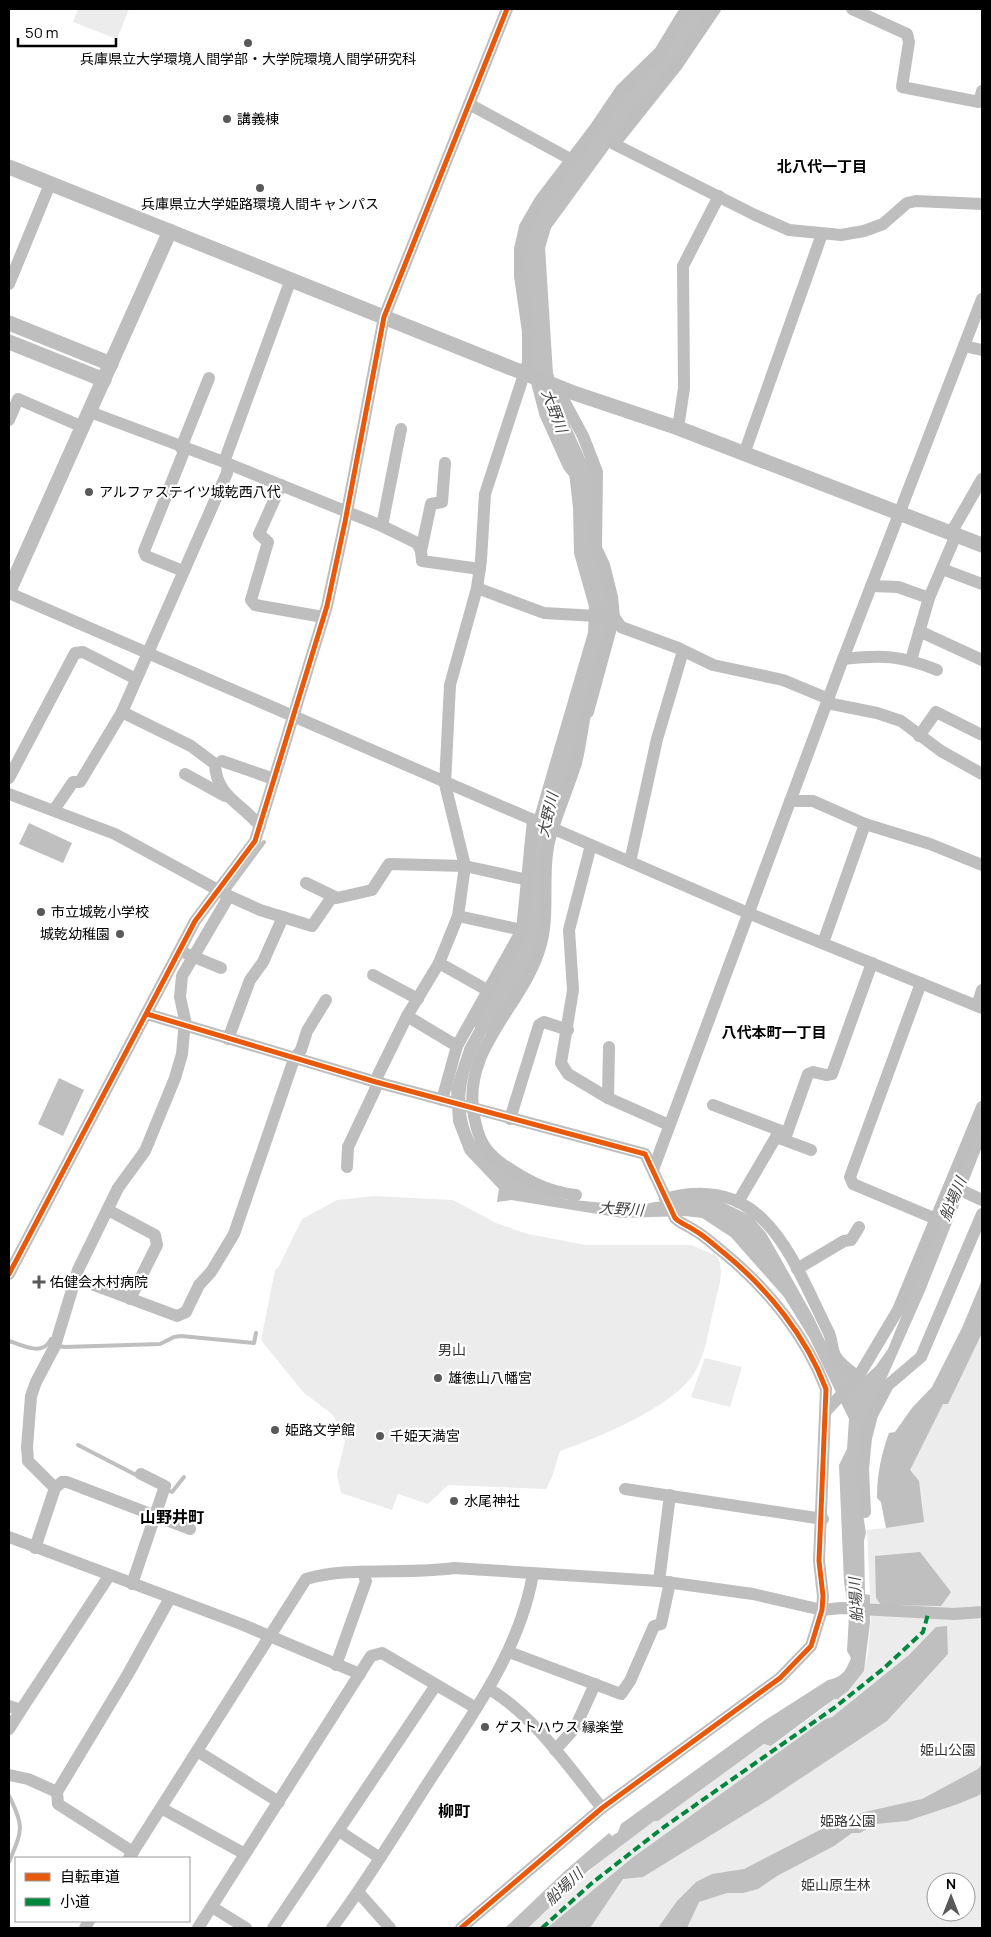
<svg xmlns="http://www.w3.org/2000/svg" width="991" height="1937" viewBox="0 0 991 1937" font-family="Manrope,'Noto Sans JP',sans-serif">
  <rect width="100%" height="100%" fill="#fff"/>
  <g fill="#ececec" fill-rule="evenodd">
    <polygon points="78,9 129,9 117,39 73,22"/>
    <path d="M374 1196 453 1200 496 1223 528 1234 586 1245H691L717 1256C726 1272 717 1291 714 1307 709 1328 706 1352 696 1370 678 1405 598 1438 560 1451L552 1477 546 1489 448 1485 428 1504 398 1494 392 1510 341 1493 337 1474 345 1441 333 1415 303 1392 261 1340 275 1270 279 1266 302 1219 337 1200Z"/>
    <path d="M982 1280V1928H528L593 1868 653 1820H657L765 1744 772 1746 825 1707 833 1698H841L864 1671 868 1653 871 1616 867 1530 886 1528 881 1502 877 1498C877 1475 881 1455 889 1433L895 1432 912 1408 932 1387 962 1328ZM936 1882H966V1912H936Z"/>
    <polygon points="705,1358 742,1367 730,1407 691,1397"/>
  </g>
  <g fill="#bfbfbf">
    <polygon points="29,823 72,843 63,863 19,844"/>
    <path d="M495 992 508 994C483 1039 448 1089 475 1141L563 1199 636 1206 655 1202 714 1198 751 1216 766 1233 778 1254 814 1318 835 1362 858 1383 876 1366 888 1349 982 1118V1147L925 1291 887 1377 872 1403 861 1501 866 1533 864 1541 865 1594 870 1595V1623L864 1671 848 1691 838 1699H834L771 1746 764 1744 658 1821H654L588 1871 528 1928H505L566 1870 609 1833 612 1836 618 1832 621 1824 761 1723 828 1680C842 1677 846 1671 851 1658L847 1651 849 1615 844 1582 839 1465 847 1449 849 1419 810 1339 784 1297 731 1237 702 1218 685 1216 622 1218 511 1200 497 1202 499 1189 465 1153 453 1122 451 1088 465 1046Z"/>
    <polygon points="59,1078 84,1090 63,1136 38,1124"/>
    <path d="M982 1280V1333L948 1404H943L910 1470 919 1481 924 1522 886 1528 881 1502 877 1498C877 1475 881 1455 889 1433L895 1432 912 1408 932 1387 962 1328Z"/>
    <polygon points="920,1552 951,1592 941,1606 881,1605 876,1598 875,1556"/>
    <polygon points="947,1626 948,1654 887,1721 768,1800 643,1877 623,1879 590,1928 547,1928 632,1858 825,1719 832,1717 909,1655 936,1627"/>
    <polygon points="982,1764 982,1794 958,1804 907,1821 875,1824 860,1833 852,1833 834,1846 777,1876 758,1889 743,1893 727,1893 699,1902 687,1928 658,1928 677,1901 696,1882 712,1874 744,1869 847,1816 922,1799 978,1769"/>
  </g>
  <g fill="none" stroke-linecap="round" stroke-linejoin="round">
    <g stroke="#bfbfbf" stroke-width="4">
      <polyline points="227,892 264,842"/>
      <path d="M9 1341C23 1345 43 1357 51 1339"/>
      <polyline points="59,1346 65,1347 160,1344 174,1337 181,1336 254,1343 256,1333"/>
      <polyline points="78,1445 138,1476"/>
      <polyline points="167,1490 172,1492 184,1477"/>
      <path d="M9 1796C25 1827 22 1831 9 1862"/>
    </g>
    <polyline stroke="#bfbfbf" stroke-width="24" points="485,1021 526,954 533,932 536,884 543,829 600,634 601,605 586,552 585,507 581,472 574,463 551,412 541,374 533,247 540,223 602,138 666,60 702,9"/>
    <g stroke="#bebebe" stroke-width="12">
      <polyline points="715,9 677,65 614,144 755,215 789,230 841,235 864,231 883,224 907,203 916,201 982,204"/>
      <polyline points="852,9 907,34 909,42 902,87 979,102 982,91"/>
      <polyline points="469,104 572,160"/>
      <polyline points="9,284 50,184"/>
      <polyline points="964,346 982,350"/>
      <path d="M556 386 583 436 597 472 596 548 604 565 612 597 614 617 588 712 585 714C582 730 580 747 576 763 568 788 557 813 550 838 541 872 550 910 541 944 525 1005 461 1047 474 1116 478 1137 483 1150 501 1163 524 1179 547 1192 576 1195"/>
      <polyline points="90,412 224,462 382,526 417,543 421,551 422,561 480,569"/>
      <polyline points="9,420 18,399 83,427"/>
      <polyline points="678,428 684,388 683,266 719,196"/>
      <polyline points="181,448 209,378"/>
      <polyline points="744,454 822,234"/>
      <polyline points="224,462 291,279"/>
      <polyline points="281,485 259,534 268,542 251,600 255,605 323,617"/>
      <polyline points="382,526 401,429"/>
      <polyline points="951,533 982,479"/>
      <polyline points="421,551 431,504 442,502 445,463"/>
      <polyline points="942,569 982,584"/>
      <polyline points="183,571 146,556 144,551 185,449"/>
      <polyline points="871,586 898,587 929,598"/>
      <polyline points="477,588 544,613 614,617 621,627 678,648 713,665 783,680 824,697 832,704 877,713 901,721 941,751 982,774"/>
      <polyline points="9,593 748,913 982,1008"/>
      <polyline points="919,631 982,660"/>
      <path d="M843 659C882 655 900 655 937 670"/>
      <polyline points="911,660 929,598 956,535"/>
      <path d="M122 712 191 746 215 764C216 796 241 803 260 826"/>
      <polyline points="919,736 936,712 982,735"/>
      <polyline points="222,761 274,779"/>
      <polyline points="185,774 225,796"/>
      <polyline points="9,778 75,653 83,652 136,679"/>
      <polyline points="9,794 115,834 229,896 260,910 312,926 332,897"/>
      <polyline points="790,801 813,801 865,824 930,844 982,865"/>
      <polyline points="54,810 73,782 80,782 122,712 227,473 228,464"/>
      <polyline points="591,845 569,930 573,990 561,1063 568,1074 608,1098 669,1125"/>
      <polyline points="630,862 657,739 683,651"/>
      <polyline points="306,883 337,898 372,890 389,864 465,866 528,880"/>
      <polyline points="458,916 522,930"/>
      <polyline points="823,943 865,824"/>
      <polyline points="187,954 221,968"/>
      <polyline points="439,963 487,990"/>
      <polyline points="373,975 418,999"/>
      <polyline points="921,983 850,1177 853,1184 936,1219"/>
      <polyline points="977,1006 982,990"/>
      <path d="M147 1014 376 1082 645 1154 675 1218C681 1224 687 1225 694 1230 705 1236 715 1246 724 1253 768 1289 806 1336 826 1389L819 1561 823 1596 822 1610 811 1646 780 1678 602 1808 461 1928"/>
      <polyline points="407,1016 457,1046"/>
      <polyline points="228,1039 250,980 263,962 283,917"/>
      <polyline points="608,1098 609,1047"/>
      <polyline points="442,1100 457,1046 522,930 533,820"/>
      <polyline points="713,1105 787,1133"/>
      <polyline points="510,1119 539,1025 544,1022 568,1030"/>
      <polyline points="776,1137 811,1150"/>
      <polyline points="347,1167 348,1147 375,1090 378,1075 407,1016 439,963 458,916 465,866 445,784 450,685 477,588 481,560 485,494 528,362 528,332 520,276 520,249 525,227 540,201 594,130 621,90 660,52 686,9"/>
      <polyline points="653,1170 843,659 982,299"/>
      <polyline points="950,1185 982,1200"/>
      <path d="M665 1199C765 1171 792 1259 828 1331 832 1338 831 1345 834 1353 837 1362 850 1371 858 1377"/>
      <polyline points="738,1202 776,1137 787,1133 808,1074 813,1072 826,1075 832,1074 872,963"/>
      <polyline points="108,1210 155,1235 157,1245 130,1299"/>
      <polyline points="797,1269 844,1241 851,1240 859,1227"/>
      <polyline points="9,1274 195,921 255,841 327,606 345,522 384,317 507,9"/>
      <polyline points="75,1278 177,1316 186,1312 199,1285 211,1272 234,1234 294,1059 301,1050 307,1031 326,1000"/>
      <polyline points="827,1410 858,1377 898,1310 982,1107"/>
      <polyline points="55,1488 62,1482 67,1482 190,1529"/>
      <polyline points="625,1489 823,1519"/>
      <polyline points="865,1512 863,1469 866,1438 872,1415 888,1385 921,1357 982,1214"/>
      <polyline points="9,1537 241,1624 360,1674"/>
      <polyline points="35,1548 55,1488 28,1461 27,1447 31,1396 36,1382 55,1346 78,1270 118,1188 145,1151 175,1078 182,1054 185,1020 180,997 182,976 229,896"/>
      <polyline points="659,1581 670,1495"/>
      <polyline points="132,1584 165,1486 141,1474"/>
      <polyline points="509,1652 621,1694 630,1681 654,1626 661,1624 670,1582"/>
      <polyline points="336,1665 366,1581 363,1573"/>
      <path d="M489 1689C534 1715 570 1769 602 1808"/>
      <polyline points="9,1706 21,1710 109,1576"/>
      <polyline points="9,1729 21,1710"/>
      <polyline points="555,1750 575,1728 595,1684"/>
      <polyline points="197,1751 279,1802"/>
      <polyline points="9,1775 28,1779 57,1792"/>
      <polyline points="161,1808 245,1854"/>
      <polyline points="339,1831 380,1858"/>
      <polyline points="133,1852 58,1804 57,1792 128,1674 170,1598"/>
      <path d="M129 1858 306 1579C350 1566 406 1575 454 1568L659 1581 753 1594 822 1610 841 1608 954 1614 982 1612"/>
      <polyline points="359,1893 390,1928"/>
      <polyline points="212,1907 246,1928"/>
      <polyline points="85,1928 89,1921"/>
      <polyline points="198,1928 371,1656 382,1653 476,1708"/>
      <polyline points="273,1928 436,1685"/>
      <path d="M332 1928C366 1883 395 1834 426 1786 469 1719 519 1654 533 1574"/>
    </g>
    <g stroke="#bebebe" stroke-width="15">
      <polyline points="9,167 571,392 678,428 982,545"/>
      <polyline points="9,323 111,364"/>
      <polyline points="9,342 104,380"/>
      <polyline points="9,591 170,231"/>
    </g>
    <polyline stroke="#00873e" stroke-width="4" stroke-dasharray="8 4" stroke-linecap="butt" points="542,1928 592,1883 664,1827 834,1708 883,1669 923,1632 928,1614"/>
    <defs>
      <g id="cycleway">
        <path d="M147 1014 376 1082 645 1154 675 1218C681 1224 687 1225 694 1230 705 1236 715 1246 724 1253 768 1289 806 1336 826 1389L819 1561 823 1596 822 1610 811 1646 780 1678 602 1808 461 1928"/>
        <polyline points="9,1274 195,921 255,841 327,606 345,522 384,317 507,9"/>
      </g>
    </defs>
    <use href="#cycleway" stroke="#fff" stroke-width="8"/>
    <use href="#cycleway" stroke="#e8590c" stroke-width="5"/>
  </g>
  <g fill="#595959" stroke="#fff" stroke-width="2">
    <circle cx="248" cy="43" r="5"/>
    <circle cx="227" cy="119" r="5"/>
    <circle cx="260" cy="188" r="5"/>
    <circle cx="89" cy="492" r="5"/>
    <circle cx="41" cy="912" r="5"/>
    <circle cx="120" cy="934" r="5"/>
    <path d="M36.5 1274.5h5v5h5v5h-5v5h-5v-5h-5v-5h5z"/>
    <circle cx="438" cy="1378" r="5"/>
    <circle cx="275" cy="1430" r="5"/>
    <circle cx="380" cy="1436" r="5"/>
    <circle cx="454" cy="1501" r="5"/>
    <circle cx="485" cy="1727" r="5"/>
  </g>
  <g text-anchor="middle" stroke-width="4.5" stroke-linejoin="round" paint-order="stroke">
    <g font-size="14" fill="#000" stroke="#fff" text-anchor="start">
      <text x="248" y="64" text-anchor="middle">兵庫県立大学環境人間学部・大学院環境人間学研究科</text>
      <text x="237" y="124">講義棟</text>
      <text x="260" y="209" text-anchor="middle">兵庫県立大学姫路環境人間キャンパス</text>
      <text x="99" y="497">アルファステイツ城乾西八代</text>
      <text x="51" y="917">市立城乾小学校</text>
      <text x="110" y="939" text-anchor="end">城乾幼稚園</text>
      <text x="50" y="1287">佑健会木村病院</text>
      <text x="448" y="1383">雄徳山八幡宮</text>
      <text x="285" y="1435">姫路文学館</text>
      <text x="390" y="1441">千姫天満宮</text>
      <text x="464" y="1506">水尾神社</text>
      <text x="495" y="1732">ゲストハウス 縁楽堂</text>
    </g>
    <g font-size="14" fill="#333" stroke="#fff">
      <text x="452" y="1355">男山</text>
      <text x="948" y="1755">姫山公園</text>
      <text x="848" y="1826">姫路公園</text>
      <text x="836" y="1890">姫山原生林</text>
    </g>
    <g font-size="15" font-weight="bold" fill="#000" stroke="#fff">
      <text x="822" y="172">北八代一丁目</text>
      <text x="774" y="1038">八代本町一丁目</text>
    </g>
    <g font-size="15" font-style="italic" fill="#444" stroke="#fff">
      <text transform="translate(554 411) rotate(69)" y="5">大野川</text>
      <text transform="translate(548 815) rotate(-77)" y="5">大野川</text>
      <text transform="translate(953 1199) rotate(-67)" y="5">船場川</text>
      <text transform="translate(621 1209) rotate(4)" y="5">大野川</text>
      <text transform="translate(856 1600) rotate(-93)" y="5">船場川</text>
      <text transform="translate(564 1887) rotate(-43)" y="5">船場川</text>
    </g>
    <g font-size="16" font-weight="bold" fill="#000" stroke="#fff">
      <text x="172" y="1523">山野井町</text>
      <text x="454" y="1817">柳町</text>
    </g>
  </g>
  <rect width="991" height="1937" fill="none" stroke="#000000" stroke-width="20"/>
  <rect x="15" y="1857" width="175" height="65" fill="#ffffff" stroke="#999999"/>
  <rect x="25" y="1873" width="25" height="8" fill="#e8590c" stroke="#999999"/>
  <text x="60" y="1882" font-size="15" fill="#000000">自転車道</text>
  <rect x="25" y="1898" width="25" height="8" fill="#00873e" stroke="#999999"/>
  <text x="60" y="1907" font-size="15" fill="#000000">小道</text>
  <g transform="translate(951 1897)"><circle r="24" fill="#ffffff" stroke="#999999"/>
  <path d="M0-4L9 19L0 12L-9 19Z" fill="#595959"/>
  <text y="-8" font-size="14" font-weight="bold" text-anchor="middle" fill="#000000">N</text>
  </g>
  <path d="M18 38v8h98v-8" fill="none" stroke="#000000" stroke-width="2.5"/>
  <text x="25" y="38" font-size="15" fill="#000000" stroke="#ffffff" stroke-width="4" paint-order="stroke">50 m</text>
</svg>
